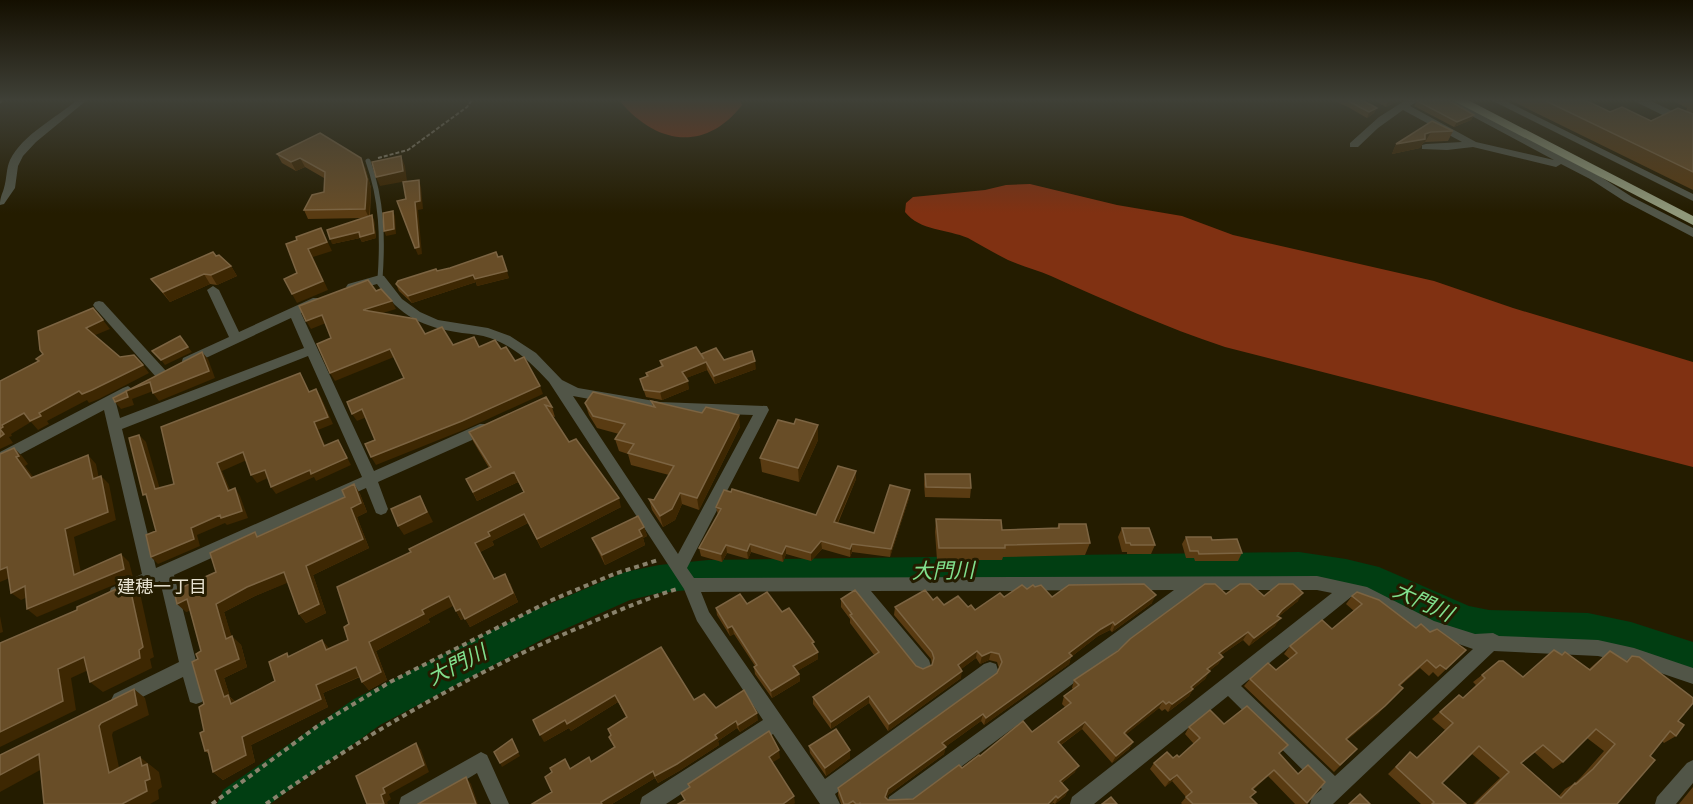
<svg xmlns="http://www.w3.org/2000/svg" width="1693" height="804" viewBox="0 0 1693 804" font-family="Ubuntu,'Noto Sans JP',sans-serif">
  <rect width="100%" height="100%" fill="#241c00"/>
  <g fill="#803112">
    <path d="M740 100 742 105C705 153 655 144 620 101Z"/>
    <path d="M1030 184 1117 205 1182 216 1233 235 1434 281 1513 308 1693 362V467L1225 347C1165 327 1109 302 1051 276 1037 270 1022 266 1008 260 994 253 981 245 968 238 947 229 920 231 905 212L906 203 913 197 985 190 1006 185Z"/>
  </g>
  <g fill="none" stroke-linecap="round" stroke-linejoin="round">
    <polygon fill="#013e12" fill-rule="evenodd" points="1299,552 1346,559 1379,567 1469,606 1489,610 1588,613 1631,622 1693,642 1693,674 1631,654 1588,645 1489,642 1465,636 1372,595 1346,587 1299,580 708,588 659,593 630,600 545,638 380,725 270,804 217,804 223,790 354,699 521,616 625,572 659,565 708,560"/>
    <g stroke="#89826c" stroke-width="2" stroke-dasharray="4 2" stroke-linecap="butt">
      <polyline points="0,103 2,100"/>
      <polyline points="378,158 408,150 467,107 472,100"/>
    </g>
    <g stroke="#89826c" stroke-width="4" stroke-dasharray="5 4" stroke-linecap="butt">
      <polyline points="212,804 319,725 390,682 552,600 614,574 658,560"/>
      <path d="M266 804C365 735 460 679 571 631 606 616 641 600 677 589"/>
    </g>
    <path stroke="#515547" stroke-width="5" d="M368 161C382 200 383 238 380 279"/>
    <g fill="#515547" fill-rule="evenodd">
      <path d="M77 100H87L36 142 23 156 18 166 15 188 4 204 0 205C0 197 2 195 4 188 7 178 6 169 10 160 23 134 55 119 77 100Z"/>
      <polygon points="1406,100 1419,100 1410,106 1476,142 1554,160 1442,100 1454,100 1598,175 1632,197 1693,228 1693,237 1624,201 1590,179 1561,164 1556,167 1473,147 1447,150 1422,149 1422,145 1426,144 1462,142 1403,110 1378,128 1358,147 1350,147 1350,143 1379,117"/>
      <polygon points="1491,100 1504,100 1693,194 1693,201"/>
      <path d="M380 275 384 276 402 299 420 312 438 320 488 328 510 336 536 353 562 380 578 388 660 402 767 406 769 410 687 568 694 578 1317 576 1367 587 1434 621 1475 634 1493 633 1499 636 1598 640 1634 648 1693 668V684L1634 664 1598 656 1494 651 1333 804H1310L1312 797 1322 789 1228 696 1094 804H1070L1072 797 1332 593 1317 590H1199L911 804H887L889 797 1174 590 871 591 929 660 931 666 929 672 923 674 917 672 852 591 701 592 709 612 825 779 984 664 990 662 996 664 998 670 996 676 835 794 840 804H820L773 734 666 804H640L642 797 763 720 697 621 684 589 549 382C532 364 514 346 490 338 481 335 472 334 462 333 422 327 401 317 377 284L352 291 346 287 348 284ZM573 396 660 412 753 415 678 554ZM1351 597 1358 598 1424 632 1473 649 1335 776 1241 686Z"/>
      <path d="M213 286 219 290 239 332 313 298H321L323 301 321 304 301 313 374 471 480 424H490L492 428 490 432 378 482 388 509 386 513 381 515 376 513 366 488 174 575 205 696 202 702 196 704 190 702 183 677 120 708 114 706 111 700 114 694 179 662 160 581 117 600 111 598 109 593 111 588 142 574 104 410 0 465V452L123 388 128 386 135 391 133 394 116 403 120 418 304 348 291 318 193 364H183L182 361 183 358 229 337 207 290ZM308 356 362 477 156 568 122 429Z"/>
      <polygon points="99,301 103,302 166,371 168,374 166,377 156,377 95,308 93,305 95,302"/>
      <polygon points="481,752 487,755 509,804 491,804 477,773 426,804 399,804 401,797"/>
      <polygon points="1693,760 1693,783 1676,804 1655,804 1657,797 1687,763"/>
    </g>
    <polygon fill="#515547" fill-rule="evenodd" points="1632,100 1649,100 1693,121 1693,130"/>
    <polygon fill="#90987a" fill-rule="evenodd" points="1452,100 1468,100 1693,216 1693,225"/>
  </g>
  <g fill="#593b12" fill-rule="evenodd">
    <polygon points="1332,100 1362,100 1377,108 1374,113 1367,118 1348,107"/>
    <polygon points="1373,100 1400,100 1386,107"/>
    <polygon points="1510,100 1585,100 1610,112 1651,121 1686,111 1687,108 1671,100 1693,100 1693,190"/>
    <polygon points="1417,101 1474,115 1471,120 1454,127 1414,106"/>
    <polygon points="1432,121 1453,131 1448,141 1425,142 1423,143 1420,148 1392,154 1396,144"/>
    <polygon points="277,154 365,167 371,188 370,216 374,220 376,238 362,242 360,238 332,244 365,218 308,219 304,210 324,192 324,178 305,167 296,171 282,163"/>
    <polygon points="216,256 231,266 237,276 217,285 210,284 170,302 151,279"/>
    <polygon points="498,257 509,278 477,286 476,282 412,303 399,291 396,284 437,271"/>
    <polygon points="701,355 756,369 715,384 707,370 686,378 689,389 662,400 646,397 640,379 646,377 646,373 661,367 660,361"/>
    <polygon points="546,397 552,407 555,417 552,416 569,442 621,507 541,548 528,523 492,541 494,545 480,552 494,579 510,583 518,602 470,627 465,618 461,620 453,605 428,619 430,622 376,651 387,680 369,690 362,682 360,677 323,693 328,707 251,745 255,762 223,780 213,772 209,754 205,751 204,704 198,659 201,651 190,610 186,612 216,572 258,536 345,497 354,484 360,494 367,512 357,517 369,548 313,575 326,613 306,623 299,614 288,582 255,596 224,612 231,636 241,645 247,667 224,678 230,697 236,702 275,681 290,656 329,649 348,640 349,624 411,552 524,492 518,482 477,501 466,479 489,468 473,441 469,432"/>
    <polygon points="651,401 740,427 699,510 682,504 675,520 663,527 652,510 649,499 654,500 669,475 631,465 628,454 619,451 615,439 619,434 597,428 589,415 585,403 653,407"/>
    <polygon points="794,424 818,425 818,440 799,482 762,472 760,458"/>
    <polygon points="856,471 856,479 838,523 874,533 910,490 909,498 890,557 852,552 850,557 822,549 811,561 786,554 783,562 751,552 748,559 727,553 722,562 701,556 699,548 718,515 716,507 816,515"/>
    <polygon points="925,474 971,488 970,498 925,497 924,484"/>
    <polygon points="936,519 1002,530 1057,528 1059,524 1090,543 1085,555 1003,557 1002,560 937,560 935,532"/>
    <polygon points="644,527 647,536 643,538 645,545 605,565 596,547 592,538"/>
    <polygon points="1122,528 1155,545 1151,554 1127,554 1127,552 1122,552 1118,537"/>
    <polygon points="1186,537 1212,540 1242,553 1238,561 1195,561 1194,558 1186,558 1182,544"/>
    <polygon points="1027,589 1052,597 1152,603 1112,632 1110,630 1098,636 1071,657 1069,664 984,725 981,721 945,747 944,754 888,795 887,799 888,800 913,799 980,756 1032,732 1065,707 1062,704 1064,696 1073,689 1072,688 1074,680 1226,594 1264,596 1298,601 1278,617 1275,626 1249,646 1243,640 1221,655 1223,657 1218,664 1209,671 1205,679 1193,689 1189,696 1168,712 1165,709 1162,711 1159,708 1126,734 1133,742 1129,749 1112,763 1082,729 1061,745 1075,772 1062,783 1068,790 1065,796 1055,804 1053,803 1052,804 841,804 838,795 838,788 997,673 999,668 997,662 989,660 980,664 976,658 961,669 961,678 888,731 869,703 831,729 813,704 813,697 874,655 850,623 850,619 841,607 841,599 916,666 923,669 932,665 931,659 894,615 895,607 933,600 944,605 968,607 975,610 1004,597"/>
    <polygon points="1352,596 1416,628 1430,632 1466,650 1438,677 1433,672 1429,676 1420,668 1400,686 1378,714 1347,740 1357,749 1334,772 1244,686 1250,679 1276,670 1290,659 1284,654 1290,646 1332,629 1354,611 1346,604"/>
    <polygon points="747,604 782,612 814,646 818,659 797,671 799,674 800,681 772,698 755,674 754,667 755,666 734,634 730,636 717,615 716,608"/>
    <polygon points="661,647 694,700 716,708 758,720 740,732 737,728 718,741 719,745 679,771 658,783 655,778 612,804 532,804 552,792 570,769 591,762 614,747 609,737 611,735 608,729 626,717 618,702 571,731 569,728 544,742"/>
    <path d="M1610 651 1626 661 1632 656 1678 721 1676 736 1664 743 1662 741 1650 756 1617 804H1473L1500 778 1472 754 1442 783 1466 804H1421L1388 774 1410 752 1416 758 1445 730 1432 719 1459 695 1463 698 1476 685 1473 682 1482 675 1522 677 1565 652 1589 669ZM1587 738 1604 751 1582 776 1575 783 1565 789 1559 796 1521 763 1534 752 1553 769 1563 762Z"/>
    <polygon points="1224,724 1280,754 1298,774 1325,782 1306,804 1295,804 1268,776 1253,790 1251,798 1257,804 1182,804 1181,803 1186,797 1172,781 1165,787 1150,769 1154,763 1179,757 1194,744 1185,734 1189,727"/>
    <polygon points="809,746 850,758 826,776 810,753"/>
    <polygon points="1693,787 1693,804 1679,804"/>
  </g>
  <g fill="#3d2702">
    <polygon points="1392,100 1400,100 1386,107 1388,102"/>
    <polygon points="1377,108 1374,113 1367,118 1369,112"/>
    <polygon points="1474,115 1471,120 1454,127 1457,122"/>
    <polygon points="1431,132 1425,142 1423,143 1420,148 1392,154 1396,144"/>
    <polygon points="401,156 405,166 407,181 380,186 376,177"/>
    <polygon points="300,158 305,167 296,171 291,162"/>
    <polygon points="361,158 365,167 371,188 369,218 365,209"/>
    <polygon points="419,180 421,187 423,209 418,210 422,254 418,255 415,248 415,202"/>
    <polygon points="393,211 395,216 396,234 386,236 384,231"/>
    <polygon points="372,215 374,220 376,238 362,242 360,238 332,244 330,239"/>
    <polygon points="321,228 332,251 313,257 328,290 297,303 292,294 308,249"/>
    <polygon points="231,266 237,276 217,285 211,275"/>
    <polygon points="507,271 509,278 477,286 476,282 412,303 408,296 473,275"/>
    <polygon points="204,274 210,284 170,302 163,292"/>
    <polygon points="392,301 396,309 367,318 363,310"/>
    <polygon points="322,315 326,323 311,329 306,321"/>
    <polygon points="103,320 110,329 93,336 86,328"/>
    <polygon points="188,347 192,352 165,365 161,360"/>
    <polygon points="390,349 394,357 335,381 330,373"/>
    <polygon points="202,352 208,359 215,378 159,401 153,393"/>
    <polygon points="755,361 756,369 715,384 714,376"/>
    <polygon points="706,362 707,370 684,379 682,372"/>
    <polygon points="143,365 149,373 99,399 89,403 87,400 47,421 49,424 38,430 31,422 11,434 12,436 9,437 13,443 0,449 0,429 2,425 24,413 39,413 79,391"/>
    <polygon points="688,381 689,389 662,400 660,392"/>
    <polygon points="150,382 156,390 132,399 134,405 121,409 115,402 126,391"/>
    <polygon points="540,386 543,394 466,429 376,465 371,457"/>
    <polygon points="316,389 321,397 333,424 318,430 329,453 324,446 314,422"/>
    <polygon points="362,409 367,417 357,421 352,414"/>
    <polygon points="739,415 740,427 699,510 697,498"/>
    <polygon points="818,425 818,440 799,482 798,468"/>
    <polygon points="139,435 146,442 162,496 155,489"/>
    <polygon points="338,440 351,465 316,481 314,477 276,494 271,487 310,470"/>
    <polygon points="14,448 22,456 28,464 25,466 40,486 31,478 16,457"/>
    <polygon points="243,452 249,459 222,471 234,499 228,491 217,463"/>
    <polygon points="88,455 96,464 101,488 93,479"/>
    <polygon points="265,470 270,477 257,483 251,475"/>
    <polygon points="856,471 856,479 834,530 834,522"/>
    <polygon points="514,472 518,482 477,501 473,492"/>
    <polygon points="101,476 109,484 116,520 74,537 83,583 74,575 65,529"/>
    <polygon points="354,484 360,494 367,512 357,517 369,548 313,575 326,613 306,623 299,614 306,566 351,508"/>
    <polygon points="235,488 240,496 248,518 227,525 225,523 197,535 200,546 158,564 151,557 191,528"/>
    <polygon points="910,490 909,498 890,557 891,549"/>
    <polygon points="680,493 682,504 675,520 663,527 660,516"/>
    <polygon points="420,496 433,522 404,535 398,526"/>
    <polygon points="619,498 621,507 541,548 537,539"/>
    <polygon points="524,514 528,523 492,541 494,545 480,552 475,543 488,532"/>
    <polygon points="644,527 647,536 643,538 645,545 605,565 602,555"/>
    <polygon points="821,541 822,549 811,561 811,553"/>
    <polygon points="750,544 751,552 748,559 747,551"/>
    <polygon points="852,544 852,552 850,557 850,549"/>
    <polygon points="726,545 727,553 722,562 721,554"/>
    <polygon points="786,546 786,554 783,562 782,554"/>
    <polygon points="121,554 129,562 133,577 37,617 27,609"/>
    <polygon points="7,567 17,575 0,582 0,570"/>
    <polygon points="284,572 292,581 255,596 224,612 235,647 226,639 216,604 247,587"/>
    <polygon points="505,574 518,602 470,627 465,619"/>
    <polygon points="129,583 140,593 154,657 150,659 152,668 103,692 90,682 139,650"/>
    <polygon points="25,586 34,594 21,600 11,593"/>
    <polygon points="1303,593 1298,601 1277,618 1272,623 1282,610"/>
    <polygon points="1156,595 1152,603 1112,632 1115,625"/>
    <polygon points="449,596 455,605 428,619 430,622 376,651 387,680 369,690 362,682 369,642 422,610"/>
    <polygon points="187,599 196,608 186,612 177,604"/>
    <polygon points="460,609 465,618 461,620 456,611"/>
    <polygon points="0,616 3,632 0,633"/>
    <polygon points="1281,618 1275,626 1249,646 1254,638"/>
    <polygon points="1113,622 1110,630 1098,636 1071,657 1069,664 984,725 986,718 1101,629"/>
    <polygon points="732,626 734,634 730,636 728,628"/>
    <polygon points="1248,632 1243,640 1214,660 1219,653"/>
    <polygon points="232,636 241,645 247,667 224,678 230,697 237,703 240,712 224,697 215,670"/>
    <polygon points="322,640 329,648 326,650"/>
    <polygon points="977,651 976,658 956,673 958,665"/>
    <polygon points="818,652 818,659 794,673 793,666"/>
    <polygon points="991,652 989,660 980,664 982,656"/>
    <polygon points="84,657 97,666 71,678 76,710 0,747 0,732 58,669"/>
    <polygon points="1223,657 1218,664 1203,676 1207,669"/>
    <polygon points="356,667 363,675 323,693 328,707 251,745 255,762 223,780 213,772 242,737 316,685"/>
    <polygon points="962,671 961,678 888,731 889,724"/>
    <polygon points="1210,671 1205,679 1193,689 1189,696 1168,712 1172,704 1191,687"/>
    <polygon points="799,674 800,681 772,698 771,691"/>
    <polygon points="1403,688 1378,714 1339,746 1346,739"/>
    <polygon points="134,689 145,698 149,715 113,732 112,735 122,781 109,773 99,726 101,723"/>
    <polygon points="615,695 618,702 571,731 569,728 544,742 540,735 565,720"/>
    <polygon points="869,696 869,703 831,729 831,722"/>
    <polygon points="1163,701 1159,708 1123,737 1121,740 1127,730"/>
    <polygon points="757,713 758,720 740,732 738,725"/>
    <polygon points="983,714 981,721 941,750 942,743"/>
    <polygon points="736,721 737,728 718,741 719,745 679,771 658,783 655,776"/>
    <polygon points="1085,722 1082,729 1055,749 1058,742"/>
    <polygon points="512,739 520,756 502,767 500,763"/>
    <polygon points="1133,742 1129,749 1112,763 1116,756"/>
    <polygon points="416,743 421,750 429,772 389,794 391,799 387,802 388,804 384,804 381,795 383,788"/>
    <polygon points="946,747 944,754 888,795 885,803 885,797 888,789"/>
    <polygon points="779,750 780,758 770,764 769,757"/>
    <polygon points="850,750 850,758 826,776 825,768"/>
    <polygon points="39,754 53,763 0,792 0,775"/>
    <polygon points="140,757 159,772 162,787 158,790 159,799 150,804 122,804 142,766"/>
    <polygon points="1079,766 1075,772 1057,787 1060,781"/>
    <polygon points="1274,770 1268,776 1247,795 1252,789"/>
    <polygon points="653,771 655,778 612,804 602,804 601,802"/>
    <polygon points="1177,775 1172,781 1165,787 1170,780"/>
    <polygon points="466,777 471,784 478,804 476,804"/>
    <polygon points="1068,790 1065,796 1055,804 1058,798"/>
    <polygon points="794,796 795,803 794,804 783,804"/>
    <polygon points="1056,796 1052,804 1048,804"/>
  </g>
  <g fill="#684d27" stroke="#7c6442" stroke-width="1.5" fill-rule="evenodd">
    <polygon points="1346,100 1362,100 1377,108 1369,112"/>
    <polygon points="1448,100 1474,115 1457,122 1417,101"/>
    <polygon points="1544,100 1585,100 1610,112 1622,107 1651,121 1678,108 1693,114 1693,172"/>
    <polygon points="1432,121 1453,131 1431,132 1425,134 1425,139 1396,144"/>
    <polygon points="320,133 361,158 367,179 365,209 304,210 312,195 324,192 325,172 300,158 291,162 277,154"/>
    <polygon points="401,156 403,171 376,177 372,162"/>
    <polygon points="419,180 420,201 415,202 419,247 415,248 397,201 406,199 403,182"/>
    <polygon points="393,211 394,229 384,231 383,213"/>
    <polygon points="372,215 374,233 360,237 359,232 330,239 327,230"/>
    <polygon points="321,228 327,242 308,249 323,281 292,294 284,279 297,273 286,244 297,240 296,237"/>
    <polygon points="213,252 216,256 219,255 231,266 211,275 204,274 163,292 151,279"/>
    <polygon points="496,252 498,257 502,256 507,271 475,279 473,275 408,296 396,284 398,281 436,269 437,271 450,268"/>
    <polygon points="368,280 376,291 381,289 392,301 363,310 416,319 425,334 442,327 453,345 474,337 479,347 495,340 501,349 506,347 515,361 524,357 540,386 462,421 371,457 365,444 375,440 362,409 352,414 347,402 404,378 390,349 330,373 317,344 331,338 322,315 306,321 299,306"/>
    <polygon points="93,308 103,320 86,328 120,357 134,355 143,365 92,390 82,394 79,391 39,413 41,416 30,421 24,413 2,425 3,427 0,429 4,434 0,437 0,381 39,361 36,359 43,354 40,350 38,331"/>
    <polygon points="180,336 188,347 161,360 152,351"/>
    <polygon points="696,347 704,359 701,354 716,348 724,360 752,351 755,361 714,376 706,362 682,372 688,381 660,392 644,390 640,379 648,376 646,373 663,366 660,361"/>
    <polygon points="202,352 209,371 153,393 150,382 126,391 128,397 115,402 113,398"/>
    <polygon points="300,373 309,392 316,389 328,417 314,422 324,446 338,440 347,458 311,474 310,470 271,487 265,470 251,475 243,452 217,463 228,491 235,488 242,511 221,518 220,515 191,528 194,539 151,557 146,535 156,531 146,494 143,495 129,438 139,435 155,489 174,484 161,427"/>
    <polygon points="593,392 655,407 651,401 702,413 706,407 739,415 697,498 680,493 672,509 660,516 649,499 654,500 674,466 628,453 634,444 615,439 625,424 593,416 585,403"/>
    <polygon points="546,397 552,407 545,405 569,442 576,439 619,498 537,539 524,514 488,532 490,536 475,543 494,579 505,574 513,593 465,619 460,609 456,611 449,596 422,610 424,614 369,642 381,672 362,682 356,667 316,685 321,699 242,737 246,755 213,772 208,750 205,751 200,733 204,731 199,707 204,704 192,662 198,659 196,654 201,651 187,599 177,604 174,591 216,572 210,553 255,532 257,537 345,497 342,490 354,484 361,503 351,508 363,539 306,566 319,604 299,614 284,572 247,587 216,604 226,639 232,636 239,659 215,670 224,697 228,695 231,704 275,681 269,662 287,653 288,657 322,640 326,650 348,640 344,627 349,624 337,587 411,552 409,549 524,492 514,472 473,492 466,479 491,467 469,432"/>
    <polygon points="796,419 818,425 798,468 760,458 778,420 794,424"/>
    <polygon points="14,448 19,456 16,457 31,478 88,455 93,479 101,476 108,512 65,529 74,575 121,554 124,569 27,609 25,586 11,593 7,567 0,570 0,454"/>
    <polygon points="838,466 856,471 834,522 874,533 890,485 910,490 891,549 852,544 850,549 821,541 811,553 786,546 782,554 750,544 747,551 726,545 721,554 699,548 721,509 716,507 724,490 731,492 732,489 816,515"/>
    <polygon points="925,474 970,474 971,488 926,487"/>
    <polygon points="420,496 427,512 398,526 391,509"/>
    <polygon points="638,516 644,527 639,530 642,536 602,555 592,538"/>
    <polygon points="936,519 1001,520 1002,530 1059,528 1059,524 1086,524 1090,543 1005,545 1005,548 939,548"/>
    <polygon points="1122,528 1149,528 1155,545 1131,545 1130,543 1126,543"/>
    <polygon points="1186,537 1211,537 1212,540 1237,539 1242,553 1199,554 1198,551 1190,551"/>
    <polygon points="129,583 143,647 139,650 140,658 90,682 84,657 58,669 63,701 0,732 0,643 77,610 77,607"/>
    <polygon points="1144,584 1156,595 1115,625 1113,622 1101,629 1069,653 1072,656 986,718 983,714 942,743 946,747 888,789 885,797 888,800 913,799 959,765 962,768 979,755 980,756 1023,721 1032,732 1071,703 1064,696 1079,685 1074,680 1118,651 1130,639 1205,584 1215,584 1226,594 1240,584 1250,584 1264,596 1279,584 1293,584 1303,593 1282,610 1277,616 1281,618 1254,638 1248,632 1219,653 1223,657 1207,669 1210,671 1191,687 1193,689 1172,704 1169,702 1166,704 1163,701 1127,730 1124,733 1133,742 1116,756 1085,722 1058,742 1079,766 1060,781 1068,790 1058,798 1056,796 1048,804 861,804 860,803 859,804 856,804 853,801 848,804 844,804 838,788 997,673 1002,662 999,654 991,652 982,656 977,651 958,665 962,671 889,724 869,696 831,722 813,697 879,652 850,615 852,614 841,599 855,590 916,666 923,669 932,665 934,658 932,652 895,607 925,590 933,600 937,597 944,605 958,596 968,607 971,605 975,610 1000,593 1004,597 1022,585 1027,589 1033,585 1035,587 1041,585 1052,597 1069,585"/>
    <polygon points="767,592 782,612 789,608 814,642 812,643 818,652 793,666 799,674 771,691 754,667 757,665 732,626 728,628 716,608 740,594 747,604"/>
    <polygon points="1357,592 1379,600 1416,628 1421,624 1430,632 1437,629 1466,650 1446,669 1440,665 1436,668 1427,660 1399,685 1403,688 1385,706 1346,739 1357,749 1340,765 1250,679 1268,663 1276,670 1297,653 1290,646 1322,620 1332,629 1362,604 1352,596"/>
    <polygon points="661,647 694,700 704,694 716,708 744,690 757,713 738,725 736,721 715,735 717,738 677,764 655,776 653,771 601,802 602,804 532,804 552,792 545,777 552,772 550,768 565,759 570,769 589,757 591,762 615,747 609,737 611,735 608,729 627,717 615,695 567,724 565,720 540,735 533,720"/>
    <path d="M1554 650 1562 655 1565 652 1590 670 1610 651 1627 662 1632 656 1639 657 1693 698V703L1678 721 1684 725 1676 736 1670 731 1650 756 1655 760 1617 804H1476L1509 772 1479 746 1442 783 1466 804H1432L1434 802 1396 767 1410 752 1417 758 1453 723 1440 712 1459 695 1463 698 1485 678 1482 675 1499 661H1503L1523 677ZM1596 729 1615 744 1593 769 1576 784 1575 783 1561 798 1521 763 1543 745 1563 762Z"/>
    <polygon points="134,689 137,705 101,723 99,726 109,773 140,757 142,766 147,764 150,779 145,781 147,791 122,804 44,804 39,754 0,775 0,755"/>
    <polygon points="1247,706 1288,745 1279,753 1298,774 1308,765 1325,782 1307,803 1274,770 1252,789 1256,792 1250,797 1257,804 1193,804 1186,797 1192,792 1177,775 1170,780 1154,763 1167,752 1173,758 1177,755 1179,757 1200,738 1189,727 1210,710 1224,724"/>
    <polygon points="836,729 850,750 825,768 809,746"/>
    <polygon points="769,731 779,750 769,757 794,796 783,804 678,804 685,800 681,793 690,787 688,784"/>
    <polygon points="512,739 518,752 500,763 494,752"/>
    <polygon points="416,743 424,765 383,788 385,793 381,795 384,804 367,804 356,776"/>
    <polygon points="466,777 476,804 418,804"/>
    <polygon points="1360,794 1370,804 1349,804"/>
    <polygon points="1111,797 1117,804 1102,804"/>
  </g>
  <linearGradient id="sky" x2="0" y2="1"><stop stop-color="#140f00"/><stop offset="0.47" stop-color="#3f4037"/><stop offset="1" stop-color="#3f4037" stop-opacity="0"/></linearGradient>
  <rect width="1693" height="213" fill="url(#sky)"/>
  <g text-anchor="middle" stroke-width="6" stroke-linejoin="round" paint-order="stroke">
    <g font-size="18" fill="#e7e2d1" stroke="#241c00">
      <text x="162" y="593">建穂一丁目</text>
    </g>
    <g font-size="21" font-style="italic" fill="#81e08d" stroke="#241c00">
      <text transform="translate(943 571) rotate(-1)" y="7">大門川</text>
      <text transform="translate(1423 602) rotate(25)" y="7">大門川</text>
      <text transform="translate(457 665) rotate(-27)" y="7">大門川</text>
    </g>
  </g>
</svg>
